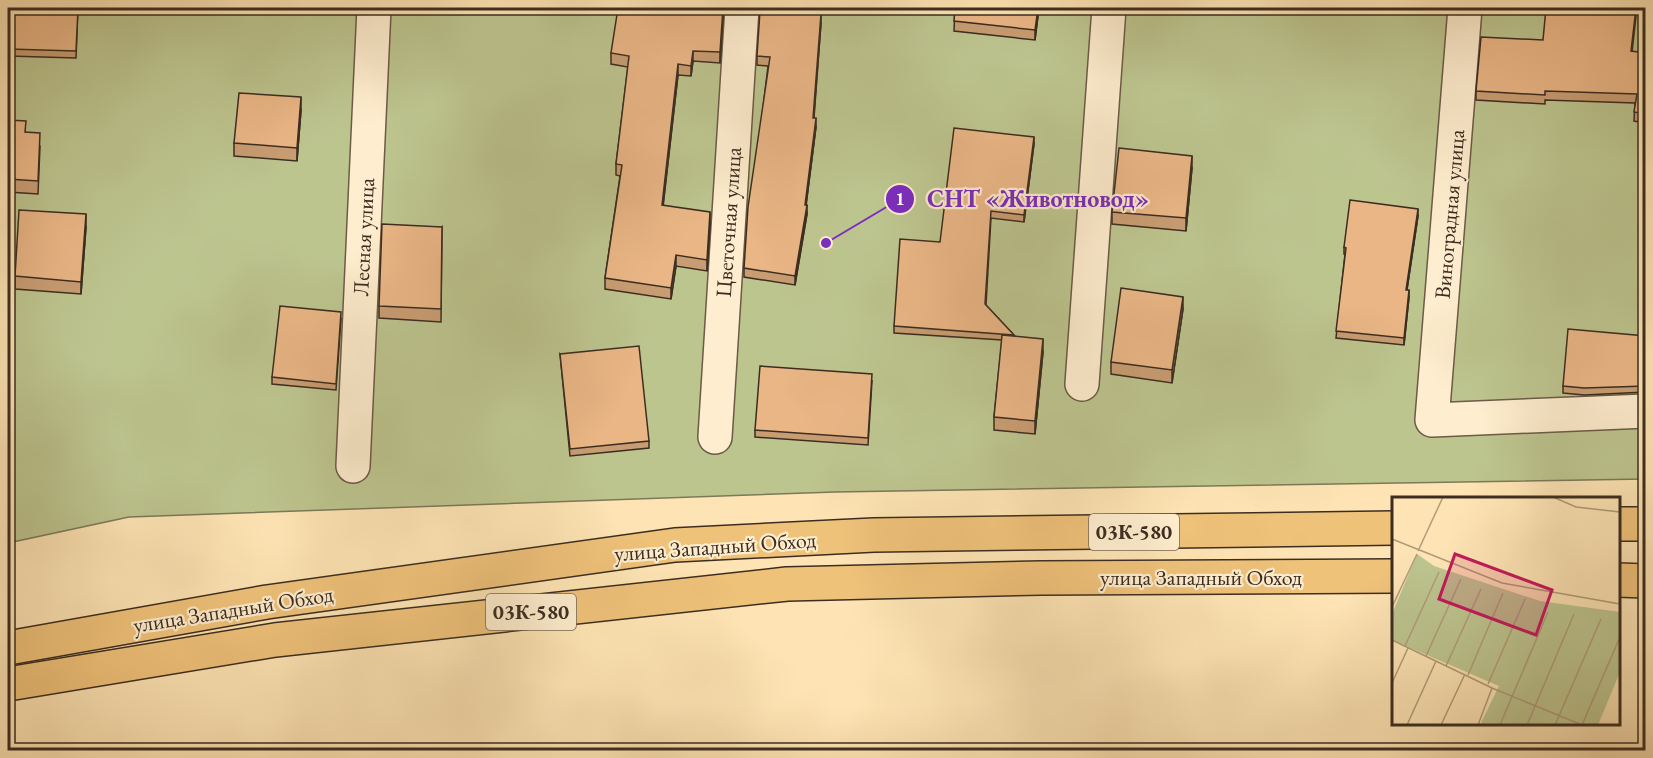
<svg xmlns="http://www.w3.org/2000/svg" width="1653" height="758" viewBox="0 0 1653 758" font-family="'EB Garamond',serif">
  <rect width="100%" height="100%" fill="#fee4b4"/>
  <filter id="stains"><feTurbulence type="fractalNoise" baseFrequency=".00333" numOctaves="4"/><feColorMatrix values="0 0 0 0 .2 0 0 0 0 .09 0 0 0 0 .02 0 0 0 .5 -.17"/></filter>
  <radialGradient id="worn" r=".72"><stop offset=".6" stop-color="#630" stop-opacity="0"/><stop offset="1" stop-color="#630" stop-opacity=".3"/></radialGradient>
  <polygon fill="#bdc58f" stroke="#7c7958" stroke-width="1.5" points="8,8 1645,8 1645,479 835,492 129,517 8,543"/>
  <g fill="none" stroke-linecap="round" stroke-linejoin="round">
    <defs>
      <g id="minor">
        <polyline points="1465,8 1432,420 1646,411"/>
        <polyline points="1082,384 1109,8"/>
        <polyline points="715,437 742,8"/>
        <polyline points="353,466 374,8"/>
      </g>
      <g id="highway">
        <polyline points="1618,524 1646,524"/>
        <polyline points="1618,580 1646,581"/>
        <polyline points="8,648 267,602 675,545 874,535 1394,528"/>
        <polyline points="8,684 275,640 787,584 1041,578 1394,576"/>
      </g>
    </defs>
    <use href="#minor" stroke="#6c5b46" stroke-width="36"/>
    <use href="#highway" stroke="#3c2d21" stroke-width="36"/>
    <use href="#minor" stroke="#feedce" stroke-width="33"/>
    <use href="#highway" stroke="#efc27a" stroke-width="33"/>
  </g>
  <g fill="#c99d73" stroke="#3c2d21" stroke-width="1.5">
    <polygon points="8,8 78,8 76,58 8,56"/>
    <polygon points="955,8 1039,8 1035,40 954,31"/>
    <polygon points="723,17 720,63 693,61 691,76 678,75 663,205 710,223 707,271 676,266 671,299 605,289 605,278 620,176 616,175 616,164 628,67 611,64 611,53"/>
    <polygon points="821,23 814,118 816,127 806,205 807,214 795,285 744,277 744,268 768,66 757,65 757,56"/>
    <polygon points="1632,52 1646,53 1646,123 1634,121 1635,103 1545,100 1545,104 1476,100 1476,91"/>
    <polygon points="301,110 297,161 234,156 234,143"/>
    <polygon points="8,120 26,132 40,146 38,194 8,192"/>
    <polygon points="1034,144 1024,222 991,218 986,305 1014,335 1014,336 1043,352 1035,434 994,430 994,417 1002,340 894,333 894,326 940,242"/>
    <polygon points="1192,168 1186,231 1112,224 1112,212"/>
    <polygon points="1418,216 1407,290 1409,297 1404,345 1336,338 1345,254 1344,254 1344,247"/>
    <polygon points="86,227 81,294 15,289 15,276"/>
    <polygon points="442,227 441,322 379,318 379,306"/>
    <polygon points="1183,309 1172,383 1111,374 1111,362"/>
    <polygon points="341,319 336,390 272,384 272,377"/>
    <polygon points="1646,336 1646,392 1584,395 1563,393 1563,386"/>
    <polygon points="560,354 649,441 649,448 570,456"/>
    <polygon points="872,381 868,445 755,437 755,430"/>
  </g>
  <g fill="#a47f5e" stroke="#3c2d21" stroke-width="1.5">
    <polygon points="723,8 723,17 720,63 720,52"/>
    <polygon points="1038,8 1039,8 1035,40 1035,30"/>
    <polygon points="1636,8 1637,8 1631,61 1631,51"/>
    <polygon points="821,14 821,23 813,127 813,118"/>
    <polygon points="693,51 693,61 691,76 691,66"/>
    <polygon points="678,64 678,75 662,216 662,205"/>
    <polygon points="301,97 301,110 297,161 297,148"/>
    <polygon points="816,118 816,127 805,214 805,205"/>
    <polygon points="1034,137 1034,144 1024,222 1024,215"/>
    <polygon points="1192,156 1192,168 1186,231 1186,218"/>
    <polygon points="807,205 807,214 795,285 795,276"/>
    <polygon points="1418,209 1418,216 1406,296 1406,290"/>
    <polygon points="710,212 710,223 707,271 707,260"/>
    <polygon points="86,214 86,227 81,294 81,282"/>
    <polygon points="676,255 676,266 671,299 671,288"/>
    <polygon points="1409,290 1409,297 1404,345 1404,338"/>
    <polygon points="1183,297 1183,309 1172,383 1172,370"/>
    <polygon points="1043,339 1043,352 1035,434 1035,421"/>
  </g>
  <g fill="#eab686" stroke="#3c2d21" stroke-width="1.5">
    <polygon points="8,8 78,8 76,51 8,49"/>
    <polygon points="618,8 723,8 720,52 693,51 691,66 678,64 662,205 710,212 707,260 676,255 671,288 605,278 622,165 616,164 629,56 611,53"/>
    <polygon points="955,8 1038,8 1035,30 954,21"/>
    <polygon points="1546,8 1636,8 1631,51 1646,53 1646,114 1634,112 1637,94 1545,91 1545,95 1476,91 1481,37 1543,40"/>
    <polygon points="760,11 821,14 813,118 816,118 805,205 807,205 795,276 744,268 748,207 770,57 757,56"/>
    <polygon points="239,93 301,97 297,148 234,143"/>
    <polygon points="8,120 26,121 25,132 40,133 38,181 8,179"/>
    <polygon points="954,128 1034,137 1024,215 991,211 985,304 1014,335 894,326 900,239 940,242"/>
    <polygon points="1119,148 1192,156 1186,218 1112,212"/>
    <polygon points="1350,200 1418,209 1406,290 1409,290 1404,338 1336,331 1346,248 1344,247"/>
    <polygon points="19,210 86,214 81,282 15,276"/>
    <polygon points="382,224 442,227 441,309 379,306"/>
    <polygon points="1121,288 1183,297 1172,370 1111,362"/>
    <polygon points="280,306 341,312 336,384 272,377"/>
    <polygon points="1568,329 1646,336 1646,386 1584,388 1563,386"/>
    <polygon points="1002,335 1043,339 1035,421 994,417"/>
    <polygon points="639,346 649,441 570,449 560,354"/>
    <polygon points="760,366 872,374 868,438 755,430"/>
  </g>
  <g text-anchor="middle" stroke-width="4.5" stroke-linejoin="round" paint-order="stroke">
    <g fill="#feedce" stroke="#766755" stroke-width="1.5">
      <rect x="1089" y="514" width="90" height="36" rx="4.5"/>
      <rect x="486" y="594" width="90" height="36" rx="4.5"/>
    </g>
    <g font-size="21" font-weight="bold" fill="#3c2d21">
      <text x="1134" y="539">03К-580</text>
      <text x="531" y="619">03К-580</text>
    </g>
    <g font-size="22" fill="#3c2d21" stroke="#feedce">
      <text transform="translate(1449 214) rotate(-85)" y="8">Виноградная улица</text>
      <text transform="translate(728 222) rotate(-86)" y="8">Цветочная улица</text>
      <text transform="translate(363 237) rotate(-87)" y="8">Лесная улица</text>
      <text transform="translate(715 546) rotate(-4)" y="8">улица Западный Обход</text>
      <text x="1201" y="585">улица Западный Обход</text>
      <text transform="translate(233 609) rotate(-9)" y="8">улица Западный Обход</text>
    </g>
  </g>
  <g transform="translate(1392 497)">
    <rect width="228" height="228" fill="#fee4b4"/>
    <path d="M25 57 42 69 148 104 228 115V175L206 228H88L107 189 0 143V117Z" fill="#bdc58f"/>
    <path fill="none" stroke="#b09b79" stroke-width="1.5" d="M161 0 184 10 228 15M0 42 110 86 228 107M26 54 51 0M0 110 25 57M0 143 100 191 190 228M13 149 47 75M34 159 69 82M54 169 89 92M76 178 111 96M0 186 16 151M96 187 133 102M15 228 44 164M49 228 73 177M86 228 100 191M108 228 156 115M135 228 182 117M163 228 209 122M190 228 228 140"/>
    <path fill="#c2185b" fill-opacity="0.15" stroke="#c2185b" stroke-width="3" d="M63 57 160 93 144 138 47 102Z"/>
    <rect width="228" height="228" fill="none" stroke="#3c2d21" stroke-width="3"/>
  </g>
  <path fill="none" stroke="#7b2cbf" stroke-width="2" d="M826 243L900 199"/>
  <g fill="#7b2cbf" stroke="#feedce" stroke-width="2">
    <circle cx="826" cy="243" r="6"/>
    <circle cx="900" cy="199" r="15"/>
  </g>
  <g font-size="18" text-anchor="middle" font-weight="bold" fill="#fff">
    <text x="900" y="205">1</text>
  </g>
  <g font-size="24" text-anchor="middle" font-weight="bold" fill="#7b2cbf" stroke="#feedce" stroke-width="4.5" stroke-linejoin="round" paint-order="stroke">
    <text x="1038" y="207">СНТ «Животновод»</text>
  </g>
  <rect width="1653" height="758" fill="none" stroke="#fee4b4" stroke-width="30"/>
  <rect x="9" y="9" width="1635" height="740" fill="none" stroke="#3c2d21" stroke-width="3"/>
  <rect x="15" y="15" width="1623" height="728" fill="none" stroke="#3c2d21" stroke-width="1.5"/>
  <rect width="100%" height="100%" filter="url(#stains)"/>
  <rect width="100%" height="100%" fill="url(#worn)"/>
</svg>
